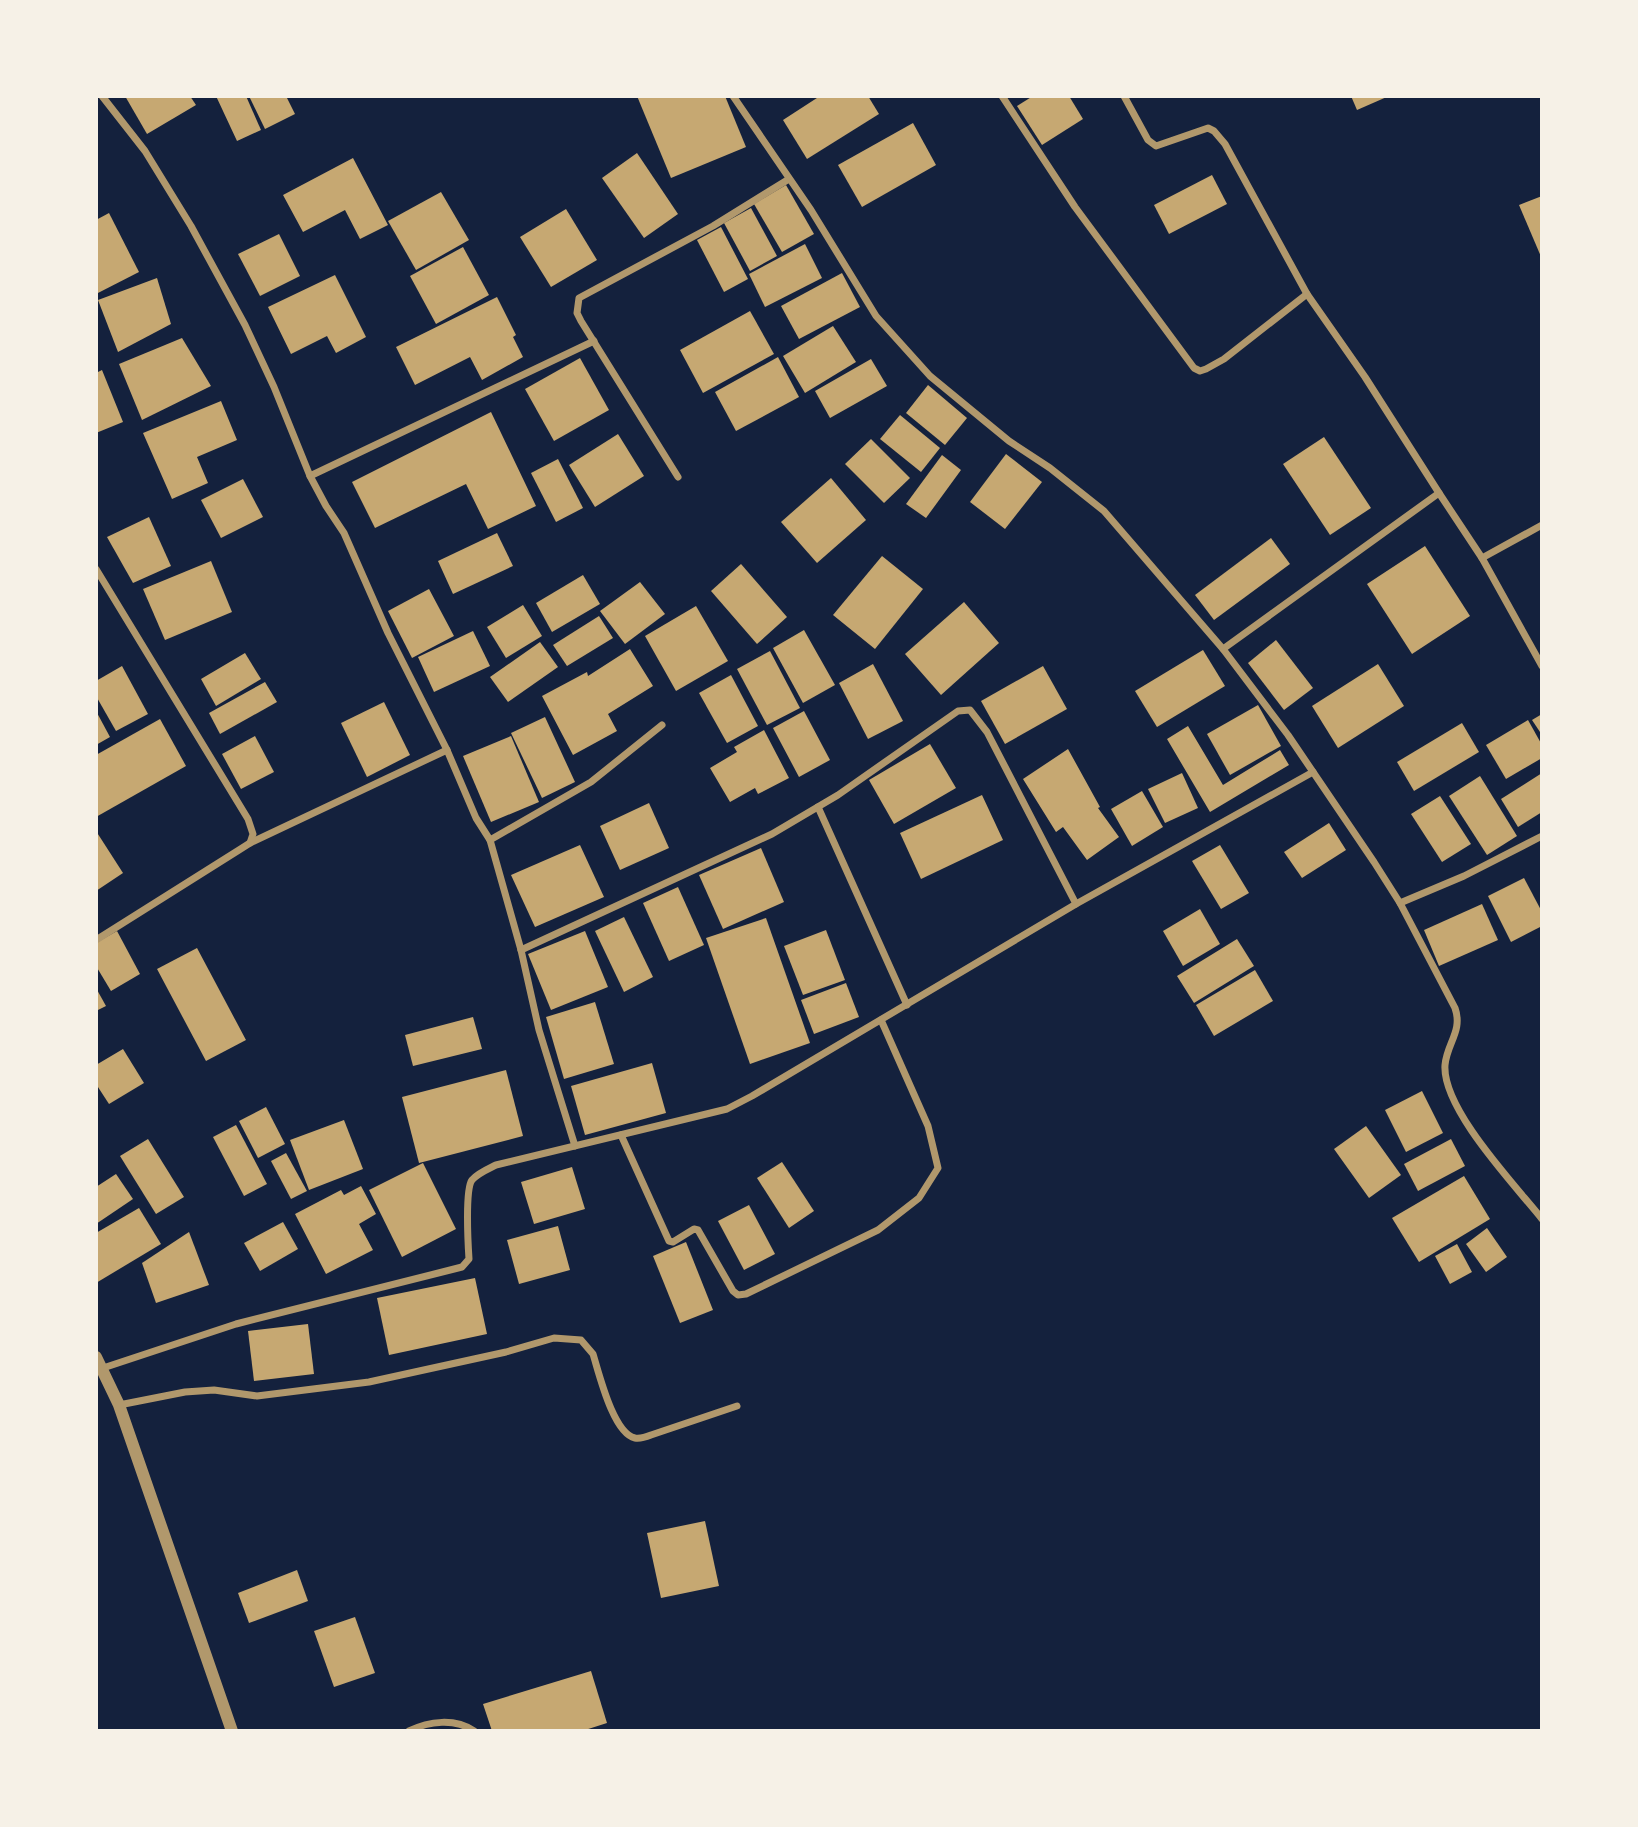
<svg xmlns="http://www.w3.org/2000/svg" width="1638" height="1827" viewBox="0 0 1638 1827" font-family="'Asap Condensed',sans-serif">
  <rect width="100%" height="100%" fill="#14213d"/>
  <g fill="#c6a872">
    <polygon points="125,96 190,96 196,105 147,134"/>
    <polygon points="216,96 246,96 261,130 237,141"/>
    <polygon points="249,96 286,96 295,114 265,129"/>
    <polygon points="637,96 725,96 746,147 671,178"/>
    <polygon points="820,96 868,96 879,114 807,159 783,120"/>
    <polygon points="1033,96 1069,96 1083,119 1042,145 1017,106"/>
    <polygon points="1351,96 1389,96 1357,110"/>
    <polygon points="913,123 936,165 862,207 838,165"/>
    <polygon points="637,153 678,214 644,238 602,178"/>
    <polygon points="353,158 388,225 360,239 345,210 303,232 283,195"/>
    <polygon points="1212,175 1227,204 1169,234 1154,205"/>
    <polygon points="786,185 814,234 782,252 754,204"/>
    <polygon points="441,192 469,240 416,270 388,221"/>
    <polygon points="1542,196 1542,259 1519,205"/>
    <polygon points="751,208 777,256 750,271 724,223"/>
    <polygon points="566,209 597,260 551,287 520,237"/>
    <polygon points="109,213 139,272 96,294 96,220"/>
    <polygon points="721,227 748,279 724,292 697,240"/>
    <polygon points="279,234 300,276 260,296 238,254"/>
    <polygon points="805,244 822,278 765,307 749,274"/>
    <polygon points="463,247 489,295 436,324 410,276"/>
    <polygon points="842,273 860,307 799,339 781,306"/>
    <polygon points="335,275 366,337 336,353 327,336 291,354 268,307"/>
    <polygon points="157,278 171,324 118,352 98,300"/>
    <polygon points="497,297 516,335 513,337 523,357 482,380 470,357 415,385 396,347"/>
    <polygon points="750,311 774,354 703,393 680,350"/>
    <polygon points="833,326 856,362 805,393 783,356"/>
    <polygon points="182,338 211,386 142,420 119,364"/>
    <polygon points="778,357 799,397 736,431 715,392"/>
    <polygon points="580,358 609,410 554,441 525,389"/>
    <polygon points="871,359 887,386 830,418 815,391"/>
    <polygon points="102,370 123,422 96,433 96,373"/>
    <polygon points="928,385 967,418 945,445 906,413"/>
    <polygon points="221,401 237,440 197,457 208,483 172,499 143,433"/>
    <polygon points="491,412 536,506 488,529 466,484 375,528 352,482"/>
    <polygon points="900,415 940,448 921,472 880,439"/>
    <polygon points="618,434 644,476 595,507 569,465"/>
    <polygon points="1324,437 1371,508 1330,535 1283,464"/>
    <polygon points="871,439 910,478 884,503 845,464"/>
    <polygon points="1006,454 1042,482 1005,529 970,502"/>
    <polygon points="942,455 961,470 926,518 906,504"/>
    <polygon points="558,459 583,508 556,522 531,473"/>
    <polygon points="831,478 866,520 817,563 781,522"/>
    <polygon points="243,479 263,517 221,538 201,500"/>
    <polygon points="149,517 171,566 133,583 107,537"/>
    <polygon points="497,533 513,566 453,594 438,561"/>
    <polygon points="1271,538 1290,564 1214,620 1195,595"/>
    <polygon points="1425,546 1470,616 1412,654 1367,584"/>
    <polygon points="882,556 923,589 875,649 833,615"/>
    <polygon points="211,561 232,612 165,640 143,589"/>
    <polygon points="741,564 787,617 757,644 711,591"/>
    <polygon points="583,575 600,604 552,632 536,603"/>
    <polygon points="640,582 665,614 625,644 600,611"/>
    <polygon points="429,589 454,636 412,658 388,611"/>
    <polygon points="964,602 999,643 941,695 905,654"/>
    <polygon points="523,605 542,636 506,658 487,627"/>
    <polygon points="696,606 728,661 676,691 645,636"/>
    <polygon points="599,616 613,638 567,666 553,645"/>
    <polygon points="804,630 835,685 803,703 773,648"/>
    <polygon points="473,631 490,666 434,692 418,657"/>
    <polygon points="1276,640 1313,688 1284,710 1248,663"/>
    <polygon points="540,642 558,667 508,702 490,677"/>
    <polygon points="630,649 653,686 608,714 617,731 573,755 542,696 587,672 588,676"/>
    <polygon points="1203,650 1225,686 1157,727 1135,691"/>
    <polygon points="770,651 800,708 767,725 737,669"/>
    <polygon points="245,653 261,679 216,706 201,679"/>
    <polygon points="873,664 903,721 868,739 839,683"/>
    <polygon points="1378,664 1404,706 1338,748 1312,706"/>
    <polygon points="122,666 148,714 116,731 96,696 96,681"/>
    <polygon points="1043,666 1067,709 1005,744 981,701"/>
    <polygon points="731,675 758,726 727,743 699,693"/>
    <polygon points="265,682 277,702 220,734 209,713"/>
    <polygon points="384,702 410,755 367,777 341,723"/>
    <polygon points="1258,705 1281,746 1230,775 1207,734"/>
    <polygon points="96,711 110,737 96,745"/>
    <polygon points="804,711 830,760 799,777 773,728"/>
    <polygon points="1542,714 1542,735 1532,720"/>
    <polygon points="545,717 575,782 542,798 511,733"/>
    <polygon points="160,719 186,766 96,817 96,755"/>
    <polygon points="1528,720 1542,745 1542,758 1506,779 1486,745"/>
    <polygon points="1462,723 1479,752 1414,791 1397,762"/>
    <polygon points="1188,726 1223,785 1280,750 1289,765 1210,812 1167,739"/>
    <polygon points="764,730 789,778 758,794 755,788 730,802 710,768 737,752 734,747"/>
    <polygon points="255,736 274,772 241,789 222,754"/>
    <polygon points="511,736 539,802 491,822 463,756"/>
    <polygon points="930,744 956,788 894,824 869,780"/>
    <polygon points="1068,749 1100,807 1098,808 1119,837 1087,860 1063,827 1056,832 1023,779"/>
    <polygon points="1182,773 1198,808 1165,823 1148,789"/>
    <polygon points="1542,773 1542,812 1518,827 1501,799"/>
    <polygon points="1480,776 1517,836 1487,855 1449,796"/>
    <polygon points="1142,791 1163,827 1132,846 1111,809"/>
    <polygon points="982,795 1003,840 921,879 900,833"/>
    <polygon points="1440,796 1471,844 1442,862 1411,814"/>
    <polygon points="649,803 669,848 620,870 600,826"/>
    <polygon points="1329,823 1346,850 1302,878 1284,852"/>
    <polygon points="96,831 123,873 96,891"/>
    <polygon points="580,845 604,897 535,927 511,875"/>
    <polygon points="1220,845 1249,893 1221,909 1192,861"/>
    <polygon points="761,848 784,902 723,929 699,875"/>
    <polygon points="1524,878 1542,912 1542,926 1511,942 1488,896"/>
    <polygon points="678,887 704,945 669,961 643,903"/>
    <polygon points="1482,904 1498,940 1439,966 1424,930"/>
    <polygon points="1200,909 1220,944 1183,966 1163,931"/>
    <polygon points="624,917 653,977 624,992 595,931"/>
    <polygon points="766,918 810,1043 750,1064 706,938"/>
    <polygon points="826,930 845,980 803,995 784,946"/>
    <polygon points="117,931 140,974 111,991 96,966 96,943"/>
    <polygon points="585,931 608,987 551,1010 528,954"/>
    <polygon points="1237,939 1254,966 1194,1003 1177,976"/>
    <polygon points="197,948 246,1040 206,1061 157,969"/>
    <polygon points="1255,970 1273,1001 1214,1036 1196,1005"/>
    <polygon points="846,983 859,1017 814,1034 801,1000"/>
    <polygon points="96,988 106,1006 96,1011"/>
    <polygon points="595,1002 614,1064 564,1079 546,1017"/>
    <polygon points="473,1017 482,1049 413,1066 405,1035"/>
    <polygon points="123,1049 144,1083 109,1104 96,1084 96,1065"/>
    <polygon points="652,1063 666,1113 585,1135 571,1086"/>
    <polygon points="506,1070 523,1136 419,1163 402,1097"/>
    <polygon points="1422,1091 1443,1133 1406,1152 1385,1110"/>
    <polygon points="266,1107 285,1144 258,1158 239,1121"/>
    <polygon points="344,1120 363,1169 309,1190 290,1140"/>
    <polygon points="236,1125 267,1184 244,1196 213,1137"/>
    <polygon points="1366,1126 1401,1175 1369,1198 1334,1149"/>
    <polygon points="148,1139 184,1197 156,1214 120,1156"/>
    <polygon points="1451,1139 1465,1166 1418,1191 1404,1164"/>
    <polygon points="286,1153 307,1191 291,1199 271,1161"/>
    <polygon points="782,1162 814,1211 789,1228 757,1178"/>
    <polygon points="423,1163 456,1229 402,1257 369,1190"/>
    <polygon points="572,1167 585,1209 534,1224 521,1182"/>
    <polygon points="116,1174 133,1199 96,1224 96,1187"/>
    <polygon points="1464,1176 1490,1219 1419,1262 1392,1218"/>
    <polygon points="361,1186 376,1214 359,1224 373,1250 326,1274 295,1214 341,1190 344,1195"/>
    <polygon points="749,1205 775,1254 744,1270 718,1221"/>
    <polygon points="139,1208 161,1244 96,1283 96,1233"/>
    <polygon points="283,1222 298,1249 260,1271 244,1243"/>
    <polygon points="558,1226 570,1270 519,1284 507,1240"/>
    <polygon points="1487,1228 1507,1257 1486,1272 1466,1244"/>
    <polygon points="189,1232 209,1285 156,1303 142,1263"/>
    <polygon points="686,1242 713,1310 680,1323 653,1256"/>
    <polygon points="1457,1244 1472,1272 1450,1284 1435,1256"/>
    <polygon points="475,1278 487,1334 389,1355 377,1298"/>
    <polygon points="308,1324 314,1374 254,1381 248,1331"/>
    <polygon points="705,1521 719,1586 661,1598 647,1533"/>
    <polygon points="297,1570 308,1601 249,1623 238,1593"/>
    <polygon points="355,1617 375,1673 334,1687 314,1631"/>
    <polygon points="591,1671 607,1723 582,1731 492,1731 483,1704"/>
  </g>
  <g fill="none" stroke-linecap="round" stroke-linejoin="round">
    <g stroke="#b1986c" stroke-width="7">
      <polyline points="102,96 145,151 191,226 245,325 274,387 310,476 326,506 344,533 388,633 447,750 476,818 490,840 521,950 539,1030 575,1146"/>
      <path d="M733 96 811 210 876 316 930 376 1009 441 1050 468 1104 511 1223 649 1288 735 1374 862 1400 903 1455 1008C1463 1031 1447 1043 1445 1065 1442 1109 1515 1185 1542 1219"/>
      <polyline points="1002,96 1075,207 1194,368 1200,371 1206,369 1224,359 1307,294"/>
      <polyline points="1124,96 1148,140 1156,146 1208,128 1214,131 1225,144 1307,294 1365,377 1439,493"/>
      <polyline points="310,476 594,341"/>
      <polyline points="678,477 581,321 577,313 579,298 713,226 789,179"/>
      <polyline points="1482,558 1542,666"/>
      <polyline points="96,569 248,819 253,834 250,843 239,850 96,940"/>
      <polyline points="1223,649 1439,493 1482,558 1542,525"/>
      <polyline points="818,807 907,1005"/>
      <polyline points="490,840 591,782 662,725"/>
      <polyline points="250,843 447,750"/>
      <polyline points="1400,903 1464,876 1542,836"/>
      <polyline points="521,950 772,834 838,795 958,711 970,710 987,732 1076,904"/>
      <polyline points="621,1135 669,1241 673,1242 694,1229 698,1230 733,1291 738,1295 746,1294 878,1230 919,1198 938,1168 928,1126 881,1020"/>
      <path d="M103 1368 236 1324 462 1267 469 1259C468 1244 465 1189 472 1180 478 1173 488 1169 496 1165L727 1109 752 1096 1076 904 1313 772"/>
      <path d="M119 1405 185 1392 214 1390 257 1396 369 1382 506 1352 554 1338 581 1340 593 1354C599 1373 613 1433 635 1438 640 1439 646 1437 651 1435L737 1406"/>
      <path d="M409 1731C429 1721 455 1718 474 1731"/>
    </g>
    <polyline stroke="#b1986c" stroke-width="12" points="96,1357 119,1405 232,1731"/>
  </g>
  <rect width="1638" height="1827" fill="none" stroke="#f6f1e7" stroke-width="196"/>
</svg>
